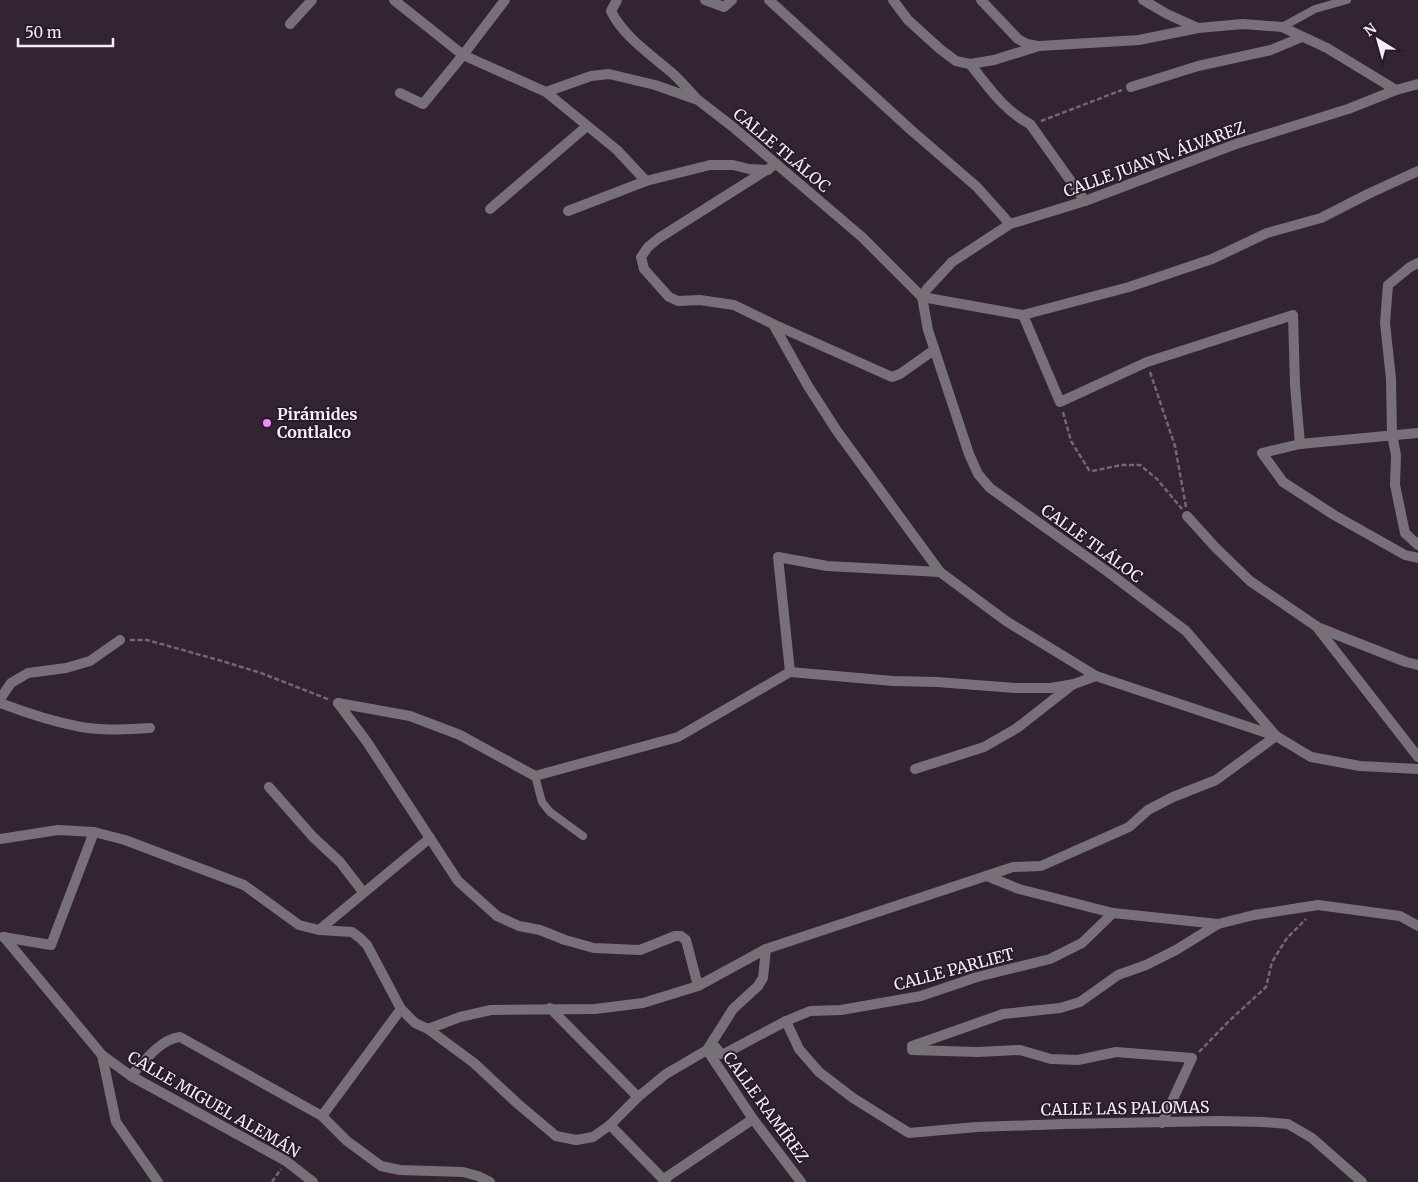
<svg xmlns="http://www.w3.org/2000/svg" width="1418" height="1182" viewBox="0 0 1418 1182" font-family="Merriweather,serif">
  <rect width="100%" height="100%" fill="#322433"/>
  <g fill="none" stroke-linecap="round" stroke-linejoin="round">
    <g stroke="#736774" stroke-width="2.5" stroke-dasharray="5 2.5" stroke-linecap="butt">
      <polyline points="1041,121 1122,90"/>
      <polyline points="1150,372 1175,446 1186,507"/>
      <polyline points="1063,412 1071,441 1089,470 1092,471 1122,465 1140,465 1157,479 1182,509"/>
      <polyline points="130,640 147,640 222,661 261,673 330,700"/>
      <polyline points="1199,1052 1229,1021 1266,987 1272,962 1287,938 1306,919"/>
      <polyline points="272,1182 281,1169"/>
    </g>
    <g stroke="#777078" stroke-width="8">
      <polyline points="1282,27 1315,9 1347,0"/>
      <polyline points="535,776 542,802 550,812 583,836"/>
    </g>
    <g stroke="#777078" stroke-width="10">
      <polyline points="394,0 463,55 546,92 591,76 609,74 655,85 698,100 733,127 862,237 922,297 928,330 969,454 978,474 990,488 1108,572 1186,631 1276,736"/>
      <path d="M617 0 611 11C623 36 650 54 671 72 680 80 688 89 696 98"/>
      <polyline points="705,0 724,7 732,0"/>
      <polyline points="769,0 911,130 977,187 1010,224"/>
      <polyline points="893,0 908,20 940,49 956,61 970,64 994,60 1039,46 1139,40 1198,28 1243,24 1282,27 1327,48 1396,90"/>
      <polyline points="981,0 1018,39 1027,44 1038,46"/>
      <polyline points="1143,0 1167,14 1198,28"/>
      <polyline points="290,24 312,0"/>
      <path d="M970 64C988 86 1004 111 1030 124L1085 201"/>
      <polyline points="1418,84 1396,90 1348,109 1236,144 1085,201 1010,224 952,262 927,289 922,297 1023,315 1129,287 1212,259 1267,233 1321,218 1368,194 1418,171"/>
      <polyline points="1131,87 1198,66 1271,50 1302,37"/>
      <polyline points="546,92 617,150 646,181"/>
      <polyline points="400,93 423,104 463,55 505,0"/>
      <polyline points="776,164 659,238 648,247 641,257 644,269 669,297 678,301 700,300 734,305 773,324 808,386 837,431 940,572"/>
      <polyline points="490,209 587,126"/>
      <polyline points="568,211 646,181 710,165 733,165 749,169 768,170"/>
      <polyline points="1418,263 1410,267 1388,285 1385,323 1391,379 1392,435 1396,455 1395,485 1405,533 1418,545"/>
      <polyline points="1023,315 1060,402 1147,362 1293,315 1295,385 1300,444"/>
      <polyline points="773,324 892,377 900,374 934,350"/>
      <polyline points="1418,433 1300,444 1262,453 1283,482 1334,515 1405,555 1418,558"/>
      <polyline points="1187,516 1215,547 1250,581 1316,626 1418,757"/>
      <polyline points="1317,627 1406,662 1418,665"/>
      <polyline points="790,672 778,557 827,566 940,572 1006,621 1096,676 1276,736 1311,757 1360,766 1418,769"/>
      <polyline points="0,699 11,683 28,673 66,668 90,661 120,640"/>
      <path d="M0 703C26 713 54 722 81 727 104 731 128 729 150 728"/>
      <polyline points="338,703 410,716 460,735 535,776 678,737 790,672 893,681 937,682 1015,688 1051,688 1074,684 1096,676"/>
      <polyline points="338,703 367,742 458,881 497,916 519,926 540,930 565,940 594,948 640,950 675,936 681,936 686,940 698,986"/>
      <polyline points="915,769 984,747 1017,728 1072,685"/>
      <polyline points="269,787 313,837 340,862 363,892"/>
      <polyline points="0,839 58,830 94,832 125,840 244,885 299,925 319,930 352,932 360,938 367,945 401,1009 415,1023 428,1029 474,1063 518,1104 556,1136 576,1140 593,1137 610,1125 638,1097 666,1074 707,1050 733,1009 758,986 763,978 766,949"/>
      <polyline points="987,876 1019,889 1113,913 1218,924 1254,915 1318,905 1400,916 1418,926"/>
      <polyline points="319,930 430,838"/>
      <polyline points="3,937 51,945 94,832"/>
      <polyline points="4,937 102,1055 131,1076 286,1161 313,1182"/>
      <polyline points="550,1008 638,1097"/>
      <polyline points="786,1021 799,1049 819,1072 853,1098 909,1133 977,1127 1065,1124 1219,1121 1263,1122 1288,1124 1312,1138 1362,1182"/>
      <polyline points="428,1029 460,1017 491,1010 595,1009 643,1003 698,986 766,949 1013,867 1041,866 1129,827 1148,810 1173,797 1216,780 1276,736"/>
      <polyline points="712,1043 721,1054 724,1054 786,1021 810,1011 841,1010 921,996 977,977 1050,959 1082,943 1113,913"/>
      <polyline points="912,1049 912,1046 1003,1014 1060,1008 1080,1002 1118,975 1146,965 1176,950 1218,924"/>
      <polyline points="707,1050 753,1119 801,1182"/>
      <polyline points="912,1050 977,1052 1020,1050 1051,1059 1078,1060 1116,1052 1192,1058 1162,1123"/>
      <polyline points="102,1055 116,1122 158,1182"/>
      <path d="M131 1076C144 1062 160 1039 180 1037L322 1116 347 1141 381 1166 400 1170 463 1172 478 1176 490 1182"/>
      <polyline points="322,1116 401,1009"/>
      <polyline points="610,1125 666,1182"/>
      <polyline points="664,1179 753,1119"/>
    </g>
  </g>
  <circle fill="#ee8cf8" stroke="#281b29" stroke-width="2" cx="267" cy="423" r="5"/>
  <g text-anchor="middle" stroke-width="4" stroke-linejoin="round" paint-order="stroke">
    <g font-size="16" fill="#f5ecf6" stroke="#281b29">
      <text transform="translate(782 150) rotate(40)" y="6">CALLE TLÁLOC</text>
      <text transform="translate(1154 159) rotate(-20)" y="6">CALLE JUAN N. ÁLVAREZ</text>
      <text transform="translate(1092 543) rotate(36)" y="6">CALLE TLÁLOC</text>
      <text transform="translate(954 969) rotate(-15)" y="6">CALLE PARLIET</text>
      <text transform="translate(214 1104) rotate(30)" y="6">CALLE MIGUEL ALEMÁN</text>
      <text transform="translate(766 1107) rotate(54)" y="6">CALLE RAMÍREZ</text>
      <text transform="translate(1125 1108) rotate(-1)" y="6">CALLE LAS PALOMAS</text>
    </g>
    <g font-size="16" font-weight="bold" fill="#f5ecf6" stroke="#281b29" text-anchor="start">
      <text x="277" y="420">Pirámides<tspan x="277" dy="18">Contlalco</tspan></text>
    </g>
  </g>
  <g transform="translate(1378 40) rotate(323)" stroke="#281b29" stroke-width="4" paint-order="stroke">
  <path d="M0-4L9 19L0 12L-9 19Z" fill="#f5ecf6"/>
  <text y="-8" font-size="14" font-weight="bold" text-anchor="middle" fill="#f5ecf6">N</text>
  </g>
  <path d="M18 38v8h95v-8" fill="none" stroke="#f5ecf6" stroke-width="2.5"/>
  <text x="25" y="38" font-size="15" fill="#f5ecf6" stroke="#281b29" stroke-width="4" paint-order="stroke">50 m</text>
</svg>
